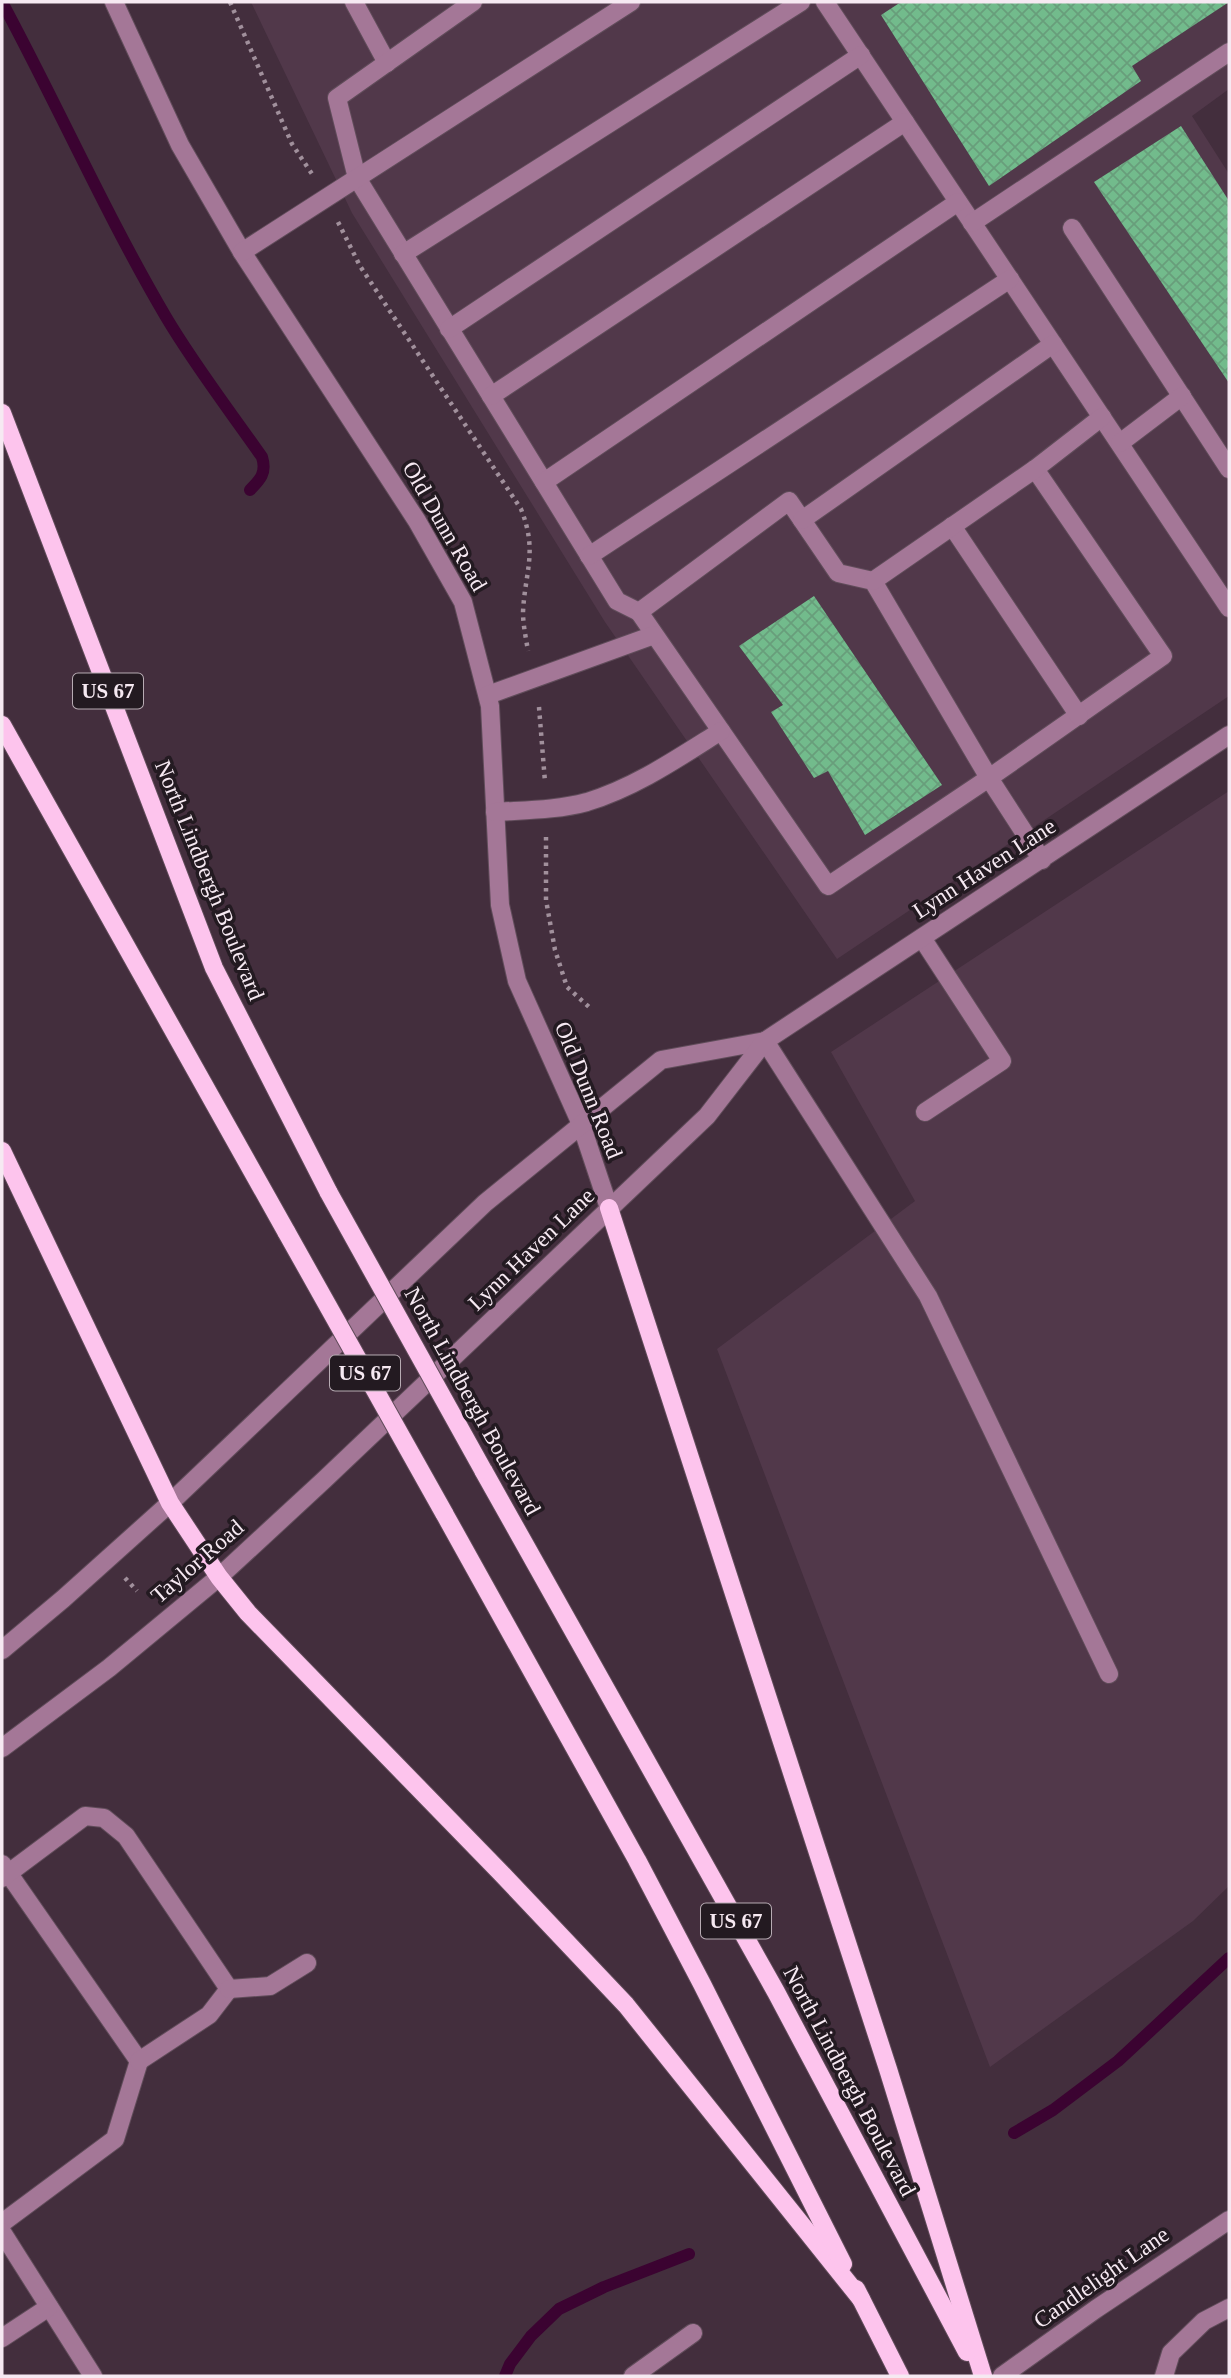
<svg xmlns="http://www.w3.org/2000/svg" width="1231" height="2378" viewBox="0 0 1231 2378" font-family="'Times New Roman',serif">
  <defs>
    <pattern id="building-cross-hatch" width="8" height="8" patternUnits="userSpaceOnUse" patternTransform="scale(1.75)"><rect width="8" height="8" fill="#72bb8c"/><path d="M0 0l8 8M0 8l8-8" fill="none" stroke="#689e7b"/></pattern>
  </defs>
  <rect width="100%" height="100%" fill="#432e3d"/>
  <g fill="#51384a">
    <polygon points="251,2 1229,2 1229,89 1192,116 1229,174 1229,696 837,959 605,622 352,213"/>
    <polygon points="1229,791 1229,1886 1193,1921 990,2067 717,1349 915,1201 831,1052"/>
  </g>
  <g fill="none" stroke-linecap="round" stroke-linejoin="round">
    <g stroke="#3b0331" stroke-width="12">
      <path d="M2 2C58 106 106 215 166 317 195 366 230 411 262 457 267 473 260 480 250 490"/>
      <polyline points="1014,2133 1053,2110 1118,2061 1229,1958"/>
      <polyline points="505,2376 510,2364 531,2336 559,2309 604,2287 689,2254"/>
    </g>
  </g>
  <g fill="url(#building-cross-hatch)">
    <polygon points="901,2 1229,2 1132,66 1141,81 989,186 881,15"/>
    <polygon points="1181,126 1229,201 1229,383 1094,182"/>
    <polygon points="814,596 942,785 865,835 828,771 814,778 771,712 783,705 739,646"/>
  </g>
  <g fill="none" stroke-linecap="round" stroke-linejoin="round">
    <defs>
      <g id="minor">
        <polyline points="114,2 180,145 242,252 417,521 463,602 490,706 500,905 517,981 581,1124 609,1208"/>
        <polyline points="354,2 387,63"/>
        <polyline points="473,2 337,98 357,178 617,601 639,612"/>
        <polyline points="825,2 1229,608"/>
        <polyline points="972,223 1229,52"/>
        <polyline points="1072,228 1229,469"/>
        <polyline points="242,252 631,2"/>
        <polyline points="403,254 801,2"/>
        <polyline points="449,329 861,55"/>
        <polyline points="491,396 905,122"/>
        <polyline points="1120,443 1182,396"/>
        <polyline points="1035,469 1163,656 989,778 828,886 639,612 789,501 838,573 873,581 989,778 1042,860"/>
        <polyline points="544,482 958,202"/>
        <polyline points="802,520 1053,344"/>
        <polyline points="952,526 1079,716"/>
        <polyline points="589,556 1010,279"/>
        <polyline points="873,581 1035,469 1102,417"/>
        <polyline points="488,695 654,635"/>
        <path d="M495 812C525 810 558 810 587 802 636 787 678 758 721 731"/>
        <polyline points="922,938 1002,1061 925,1112"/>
        <polyline points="765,1041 928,1296 1109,1674"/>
        <polyline points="2,1650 63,1599 170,1503 485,1203 661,1060 765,1041"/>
        <polyline points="2,1748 109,1668 219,1577 324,1480 707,1116 765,1041 1229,735"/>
        <polyline points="2,1864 139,2061 115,2139 2,2223"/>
        <polyline points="2,1878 85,1816 104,1818 126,1836 229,1989 209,2015 139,2061"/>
        <polyline points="229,1989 270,1986 307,1963"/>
        <polyline points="2,2232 93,2376"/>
        <polyline points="2,2338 49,2307"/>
        <polyline points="633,2376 693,2333"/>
        <polyline points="1002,2376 1096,2309 1229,2220"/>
        <polyline points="1164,2376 1171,2353 1204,2321 1229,2308"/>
      </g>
      <g id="major">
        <polyline points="2,413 214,968 329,1193"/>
        <polyline points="2,725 287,1233"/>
        <polyline points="2,1151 170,1503 219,1577 248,1613 501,1873 626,2005 861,2299"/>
        <polyline points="609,1208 888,2069 983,2376"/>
        <polyline points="483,1470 776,1992 967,2352"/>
        <polyline points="444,1513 637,1860 702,1984 843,2264"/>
        <polyline points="856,2289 900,2376"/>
      </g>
    </defs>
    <use href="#minor" stroke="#604c5a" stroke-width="20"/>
    <use href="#major" stroke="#604c5a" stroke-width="20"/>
    <g stroke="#a1909c" stroke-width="4.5" stroke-dasharray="3.5 5" stroke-linecap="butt">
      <polyline points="230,2 292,144 312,174"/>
      <path d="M338 222 360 266 521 509C538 552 525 571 523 612 523 625 526 638 528 651"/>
      <polyline points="539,707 545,782"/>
      <polyline points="546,837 546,900 555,950 567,987 589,1007"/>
      <polyline points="125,1578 137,1591"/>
    </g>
    <use href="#minor" stroke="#a47797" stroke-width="18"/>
    <use href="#major" stroke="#fdc4ed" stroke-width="18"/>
    <defs>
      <g id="major-bridge">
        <polyline points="329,1193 483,1470"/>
        <polyline points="287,1233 444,1513"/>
      </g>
    </defs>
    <use href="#major-bridge" stroke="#604c5a" stroke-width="20" stroke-linecap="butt"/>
    <use href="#major-bridge" stroke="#fdc4ed" stroke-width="18"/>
  </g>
  <g text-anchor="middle" stroke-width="7" stroke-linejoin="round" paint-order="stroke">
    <g fill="#231a21" stroke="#b7abb3" stroke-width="2">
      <rect x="73" y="673.5" width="70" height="35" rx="5"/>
      <rect x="330" y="1355.5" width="70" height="35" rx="5"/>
      <rect x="701" y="1903.5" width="70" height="35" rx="5"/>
    </g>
    <g font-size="21" font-weight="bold" fill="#f6e9f2">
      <text x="108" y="698">US 67</text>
      <text x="365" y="1380">US 67</text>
      <text x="736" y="1928">US 67</text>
    </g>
    <g font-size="23" fill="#f6e9f2" stroke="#231a21">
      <text transform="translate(445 526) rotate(60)" y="8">Old Dunn Road</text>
      <text transform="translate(984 868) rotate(-33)" y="8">Lynn Haven Lane</text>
      <text transform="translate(210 880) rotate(68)" y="8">North Lindbergh Boulevard</text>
      <text transform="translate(589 1090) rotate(68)" y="8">Old Dunn Road</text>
      <text transform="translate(531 1249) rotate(-44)" y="8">Lynn Haven Lane</text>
      <text transform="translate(473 1401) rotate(61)" y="8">North Lindbergh Boulevard</text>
      <text transform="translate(197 1561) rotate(-41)" y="8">Taylor Road</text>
      <text transform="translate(850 2081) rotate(62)" y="8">North Lindbergh Boulevard</text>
      <text transform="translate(1101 2277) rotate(-35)" y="8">Candlelight Lane</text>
    </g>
  </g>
  <rect width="1231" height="2378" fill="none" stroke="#f6e9f2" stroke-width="7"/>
</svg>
